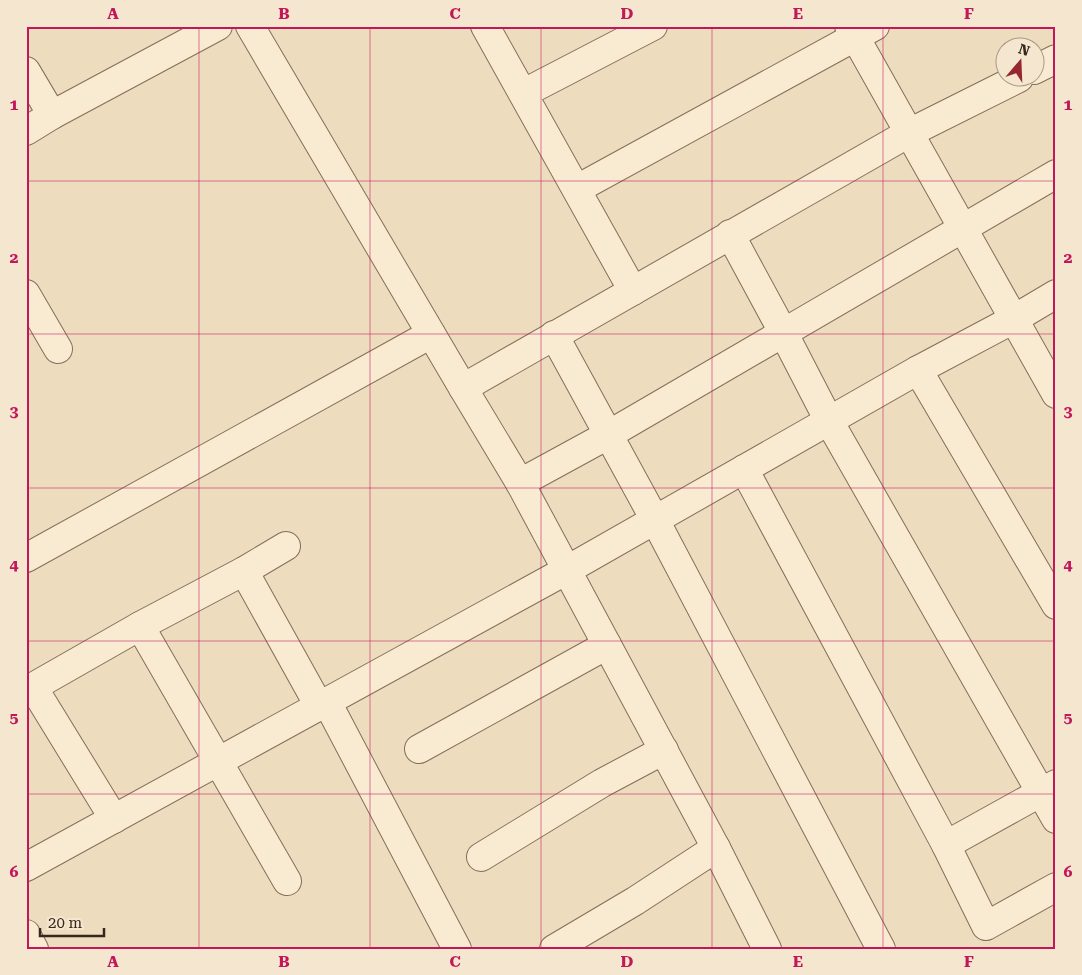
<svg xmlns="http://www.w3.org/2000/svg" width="1082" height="975" viewBox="0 0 1082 975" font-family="'Roboto Serif',serif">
  <rect width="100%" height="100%" fill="#eedcbf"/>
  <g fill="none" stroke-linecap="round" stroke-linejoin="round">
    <defs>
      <g id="minor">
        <polyline points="250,26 463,388 520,483 716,848 767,949"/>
        <polyline points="485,26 633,291"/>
        <polyline points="849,26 1056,394"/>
        <polyline points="1034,70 1056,59"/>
        <polyline points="26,71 52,115 218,26"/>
        <polyline points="524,93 653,26"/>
        <polyline points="26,131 52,115"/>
        <polyline points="577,189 875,26"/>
        <polyline points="730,234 783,332 829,421 1056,819"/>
        <polyline points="26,294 58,349"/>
        <polyline points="554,335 655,520 881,949"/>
        <polyline points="918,370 1056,605"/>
        <polyline points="463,388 909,133 1019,78"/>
        <polyline points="744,469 946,845 1056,784"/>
        <polyline points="520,483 608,435 1056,174"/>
        <polyline points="26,558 431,334"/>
        <polyline points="244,571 319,706"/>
        <polyline points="140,626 287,881"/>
        <polyline points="327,702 457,949"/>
        <polyline points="419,749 607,645"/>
        <polyline points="114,819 33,687 140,626 244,571 286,546"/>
        <polyline points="946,845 986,926 1056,887"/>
        <polyline points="481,857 602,783 664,750"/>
        <polyline points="26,867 567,570 918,370 1014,319 1056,294"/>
        <polyline points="26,934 34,949"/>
        <polyline points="554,949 635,901 716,848"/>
      </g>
    </defs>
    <use href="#minor" stroke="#876d57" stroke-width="30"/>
    <use href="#minor" stroke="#f9ead2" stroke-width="28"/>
  </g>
  <path fill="none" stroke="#c2185b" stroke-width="1" stroke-opacity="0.55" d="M199 26V949M370 26V949M541 26V949M712 26V949M883 26V949M26 181H1056M26 334H1056M26 488H1056M26 641H1056M26 794H1056"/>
  <rect width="1082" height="975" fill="none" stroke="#f5e7cf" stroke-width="55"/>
  <g transform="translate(1020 62) rotate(19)"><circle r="24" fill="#f5e7cf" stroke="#a99a87"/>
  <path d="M0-4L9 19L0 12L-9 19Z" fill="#962731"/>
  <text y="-8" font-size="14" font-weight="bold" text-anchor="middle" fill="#36271c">N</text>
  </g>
  <path d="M40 928v8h64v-8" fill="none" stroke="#36271c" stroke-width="2.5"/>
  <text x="48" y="928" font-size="15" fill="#36271c" stroke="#f5e7cf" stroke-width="4" paint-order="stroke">20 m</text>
  <rect x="28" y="28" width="1026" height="920" fill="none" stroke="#c2185b" stroke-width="2"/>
  <g font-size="16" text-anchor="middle" font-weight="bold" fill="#c2185b">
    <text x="113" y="19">A</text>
    <text x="284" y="19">B</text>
    <text x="455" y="19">C</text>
    <text x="627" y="19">D</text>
    <text x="798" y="19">E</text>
    <text x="969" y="19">F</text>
    <text x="14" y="110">1</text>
    <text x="1068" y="110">1</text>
    <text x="14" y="263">2</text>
    <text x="1068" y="263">2</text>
    <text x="14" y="417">3</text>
    <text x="1068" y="417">3</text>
    <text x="14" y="570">4</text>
    <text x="1068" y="570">4</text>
    <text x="14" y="723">5</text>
    <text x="1068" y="723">5</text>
    <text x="14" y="877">6</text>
    <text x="1068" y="877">6</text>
    <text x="113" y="967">A</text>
    <text x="284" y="967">B</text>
    <text x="455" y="967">C</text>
    <text x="627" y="967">D</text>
    <text x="798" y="967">E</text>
    <text x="969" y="967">F</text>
  </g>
</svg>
